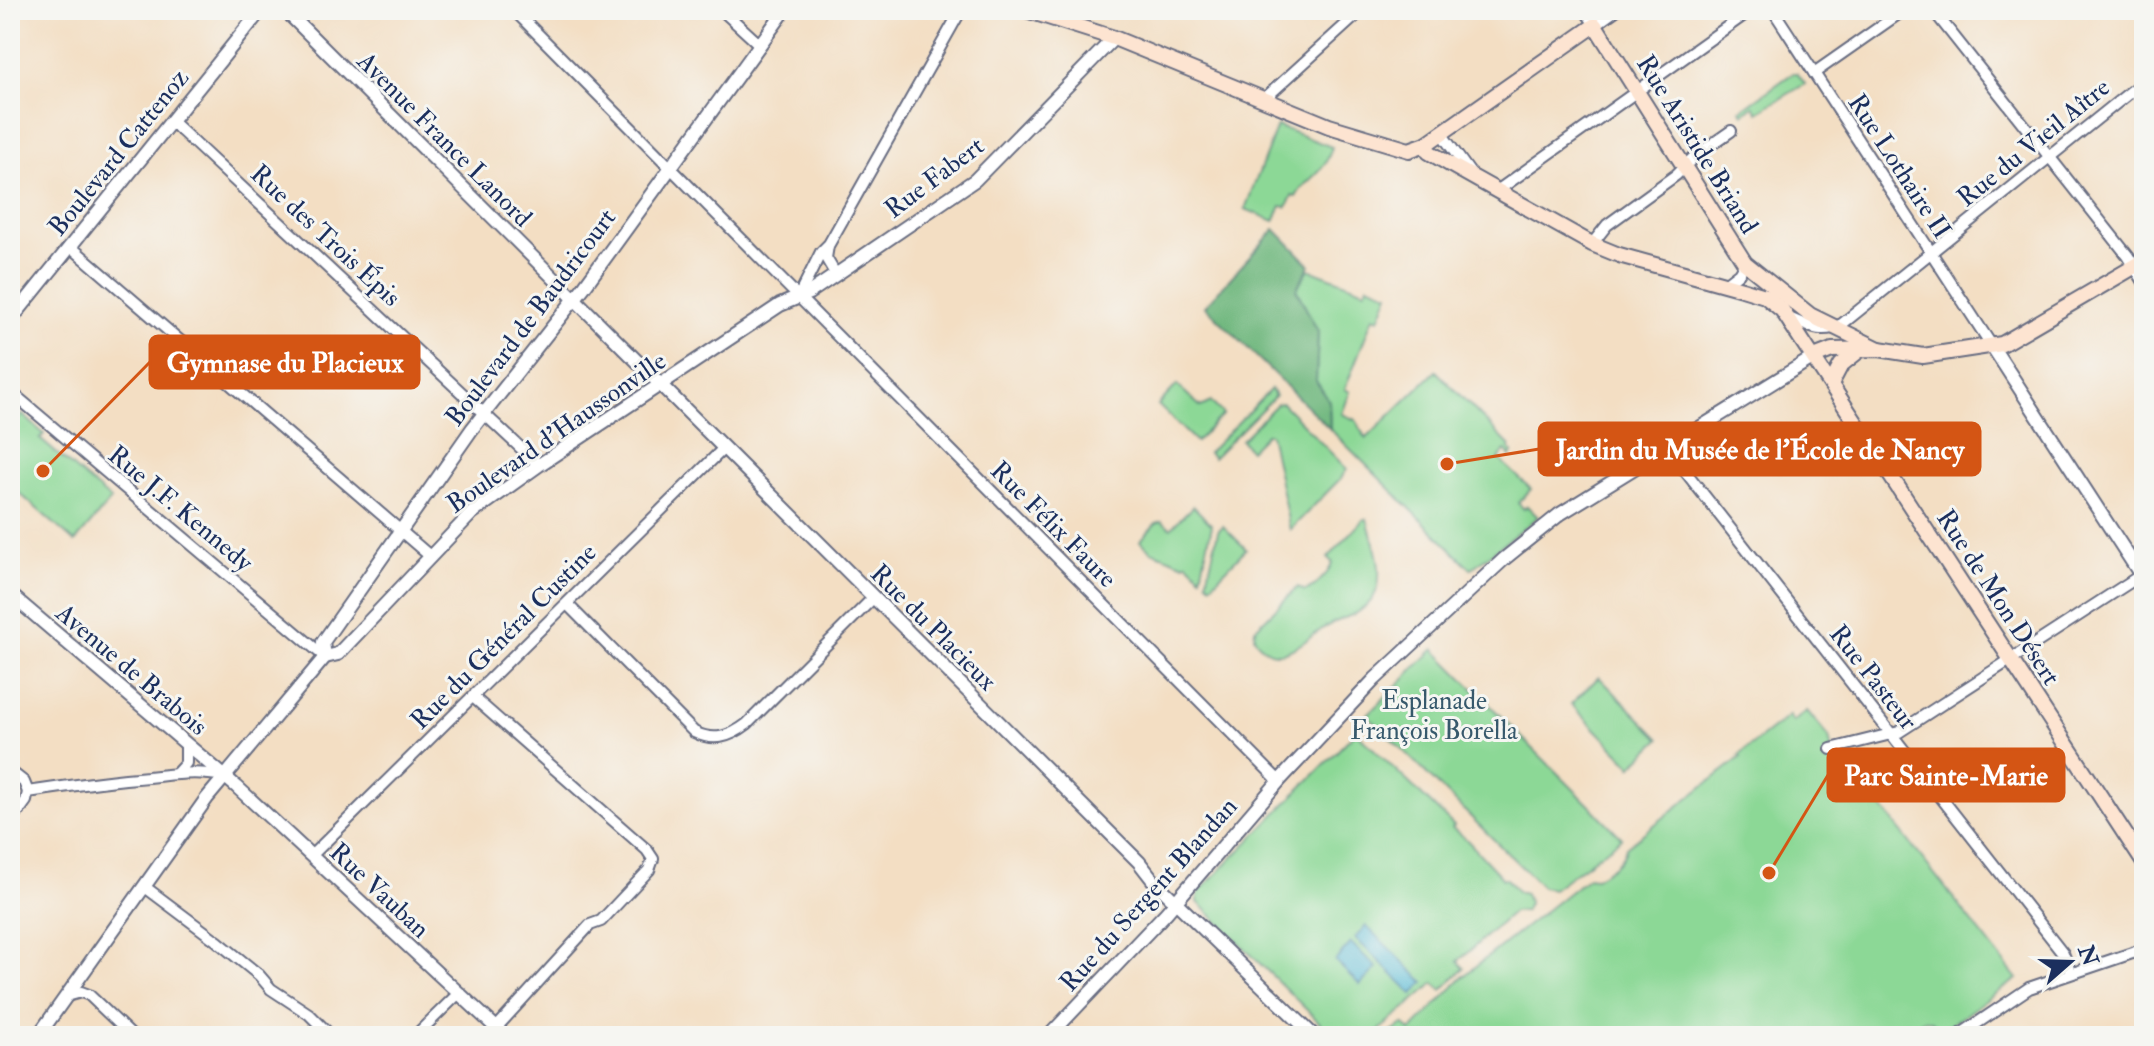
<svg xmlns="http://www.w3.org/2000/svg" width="2154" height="1046" viewBox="0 0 2154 1046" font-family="'IM FELL Double Pica',serif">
  <rect width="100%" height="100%" fill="#f6f6f2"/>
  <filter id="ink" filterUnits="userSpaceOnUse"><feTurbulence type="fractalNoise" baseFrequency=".0125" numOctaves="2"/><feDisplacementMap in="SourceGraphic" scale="16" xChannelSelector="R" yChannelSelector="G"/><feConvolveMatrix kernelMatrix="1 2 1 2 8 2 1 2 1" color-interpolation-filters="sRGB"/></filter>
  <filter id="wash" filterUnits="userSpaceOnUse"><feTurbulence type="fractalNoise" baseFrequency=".006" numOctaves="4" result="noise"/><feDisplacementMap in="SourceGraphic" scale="32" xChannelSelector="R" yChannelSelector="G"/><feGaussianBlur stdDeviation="1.8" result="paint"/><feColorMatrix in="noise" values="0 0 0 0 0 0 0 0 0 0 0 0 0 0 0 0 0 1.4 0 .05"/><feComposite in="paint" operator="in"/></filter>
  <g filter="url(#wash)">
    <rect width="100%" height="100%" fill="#f3dec3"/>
    <g fill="#8cd896" stroke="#54847a" stroke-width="2">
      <polygon points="1793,73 1797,73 1805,84 1758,112 1754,106 1743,114 1741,110"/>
      <path d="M1277 126 1332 147C1324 176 1306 177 1296 197L1292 196 1287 207 1281 206 1274 221 1245 209Z"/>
      <polygon points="1309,269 1365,290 1368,285 1389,293 1379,319 1373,317 1345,389 1350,392 1342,414 1356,420 1366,439 1436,371 1510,446 1509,449 1513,453 1510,456 1505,451 1499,459 1531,489 1518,503 1524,509 1527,506 1538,517 1471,569 1330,429 1329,401 1316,381 1318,332 1296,289"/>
      <polygon points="1177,385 1201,407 1211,402 1223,414 1196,442 1158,405"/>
      <polygon points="1271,389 1275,396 1213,458 1208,453"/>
      <polygon points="1282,403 1347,469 1341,478 1290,530 1270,434 1266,434 1250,450 1241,440 1277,404"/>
      <polygon points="22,414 44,434 40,439 111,500 75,542 10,485 10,428"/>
      <polygon points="1193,506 1212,525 1201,576 1187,562 1185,564 1151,551 1140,541 1156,523 1162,521 1171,528"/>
      <path d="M1364 519H1367C1373 542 1385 568 1376 592 1366 616 1342 616 1322 629 1300 644 1275 670 1254 637L1255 629 1298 587 1305 591 1316 585 1327 573 1333 563 1328 558Z"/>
      <polygon points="1223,526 1246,549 1211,585 1207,581 1218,531"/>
      <polygon points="1434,649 1622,838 1553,889 1542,887 1367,715"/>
      <polygon points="1599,677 1660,739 1632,766 1571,704"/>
      <path d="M1807 711 1829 737 1834 761 1838 765 1843 764 1844 759 2017 979 1947 1027H1937L1931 1020H1924L1901 1036H1387L1403 1024 1411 1031 1465 975 1588 877 1595 878C1607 871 1624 862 1626 847L1741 757 1739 755 1789 716 1793 722Z"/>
      <polygon points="1356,732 1454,826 1452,828 1466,839 1503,879 1505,878 1518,892 1525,894 1529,904 1525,911 1513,912 1458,961 1464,968 1442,990 1434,983 1373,1036 1333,1036 1198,902 1198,893"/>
    </g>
    <polygon fill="#71b87f" stroke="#46746e" stroke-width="2" points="1275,229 1310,265 1296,289 1318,332 1316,381 1329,401 1330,429 1205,306"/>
    <g fill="#55b9d4" stroke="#387499" stroke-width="2">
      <polygon points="1366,926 1424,982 1413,994 1355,938"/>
      <polygon points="1351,943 1377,968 1360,985 1335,961"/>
    </g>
  </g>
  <g filter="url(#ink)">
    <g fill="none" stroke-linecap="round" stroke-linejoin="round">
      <defs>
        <g id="minor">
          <polyline points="514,10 1279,781"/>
          <polyline points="722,10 760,45"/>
          <polyline points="1585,10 1595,25 1616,10"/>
          <polyline points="1773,10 1992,346"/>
          <polyline points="1933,10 2128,256 2144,282"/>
          <polyline points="1814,73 1904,10"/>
          <polyline points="1263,100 1362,10"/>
          <polyline points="171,121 539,465"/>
          <polyline points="1441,133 1470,173"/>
          <polyline points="1497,191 1751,10"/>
          <polyline points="1592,244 1607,225 1676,175 1695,156 1731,131"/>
          <polyline points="70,246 431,557"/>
          <polyline points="828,246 826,258 836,275"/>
          <polyline points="1726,283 1739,273 1745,263"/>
          <polyline points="798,298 821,252 829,244 961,10"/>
          <path d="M1789 318C1808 326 1822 335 1842 324L2144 81"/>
          <polyline points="10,391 325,657"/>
          <polyline points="1667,448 2063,953 2071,973"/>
          <path d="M567 604 694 732C714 742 730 737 747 724L873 598"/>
          <polyline points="473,697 647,850 653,859 649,870 601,921 590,925 497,1027"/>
          <polyline points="1831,749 1899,732 2144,573"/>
          <polyline points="10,771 24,782 28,792"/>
          <polyline points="176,774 186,763 186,744"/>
          <path d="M28 792C68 786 108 780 148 777 173 774 198 771 223 776"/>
          <polyline points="10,823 26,801 28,792"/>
          <polyline points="311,856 724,448"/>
          <polyline points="145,887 217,941 259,975 271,989 309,1014 331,1036"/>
          <polyline points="67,996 81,992 89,995 132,1036"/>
          <polyline points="415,1036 459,993"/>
          <polyline points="1958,1036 2029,988 2144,949"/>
        </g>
        <g id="tertiary">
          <polyline points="285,10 1139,862 1153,880 1314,1036"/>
          <polyline points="10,321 261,10"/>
          <polyline points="1992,346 2144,580"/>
          <polyline points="10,594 237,787 505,1036"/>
          <polyline points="325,657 338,654 472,513 539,465 780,305 809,293 975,180 1114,38"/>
          <polyline points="325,657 323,642 472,429 584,287 785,10"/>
          <polyline points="38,1036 207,798 325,657"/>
          <polyline points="1049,1036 1166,913 1279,781 1375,679 1504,559 1560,514 1814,357"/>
        </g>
        <g id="secondary">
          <polyline points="1026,10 1114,38 1329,126 1409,150 1426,144 1595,25 1745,263 1810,315 1879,349"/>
          <polyline points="1426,144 1429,152 1451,165 1592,244 1619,255 1742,289 1765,296 1782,310 2144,863"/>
          <polyline points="1814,357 1832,350 1879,349 1923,356 2002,344 2144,261"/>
          <polyline points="1831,384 1841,365 1861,349"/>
        </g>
      </defs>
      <use href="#minor" stroke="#676c81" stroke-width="14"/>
      <use href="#tertiary" stroke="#676c81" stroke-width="16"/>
      <use href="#secondary" stroke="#676c81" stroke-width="18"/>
      <use href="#minor" stroke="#fff" stroke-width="10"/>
      <use href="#tertiary" stroke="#fff" stroke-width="12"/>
      <use href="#secondary" stroke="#fde4d1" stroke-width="14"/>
    </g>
  </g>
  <g text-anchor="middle" stroke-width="6" stroke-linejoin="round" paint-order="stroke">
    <g font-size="26" fill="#1b2f5e" stroke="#f6f6f2">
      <text transform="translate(445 139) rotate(45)" y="9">Avenue France Lanord</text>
      <text transform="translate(2033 142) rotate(-39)" y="9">Rue du Vieil Aître</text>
      <text transform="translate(1698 144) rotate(58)" y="9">Rue Aristide Briand</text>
      <text transform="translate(118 152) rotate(-51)" y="9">Boulevard Cattenoz</text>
      <text transform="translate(1900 166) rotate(57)" y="9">Rue Lothaire II</text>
      <text transform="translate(934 177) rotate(-37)" y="9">Rue Fabert</text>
      <text transform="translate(326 235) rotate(43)" y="9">Rue des Trois Épis</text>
      <text transform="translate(530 317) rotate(-53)" y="9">Boulevard de Baudricourt</text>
      <text transform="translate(556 432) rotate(-35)" y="9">Boulevard d'Haussonville</text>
      <text transform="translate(181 508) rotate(40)" y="9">Rue J.F. Kennedy</text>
      <text transform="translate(1054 524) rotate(45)" y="9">Rue Félix Faure</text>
      <text transform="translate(1999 597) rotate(57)" y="9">Rue de Mon Désert</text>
      <text transform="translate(934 627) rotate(45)" y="9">Rue du Placieux</text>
      <text transform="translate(503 636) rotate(-45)" y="9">Rue du Général Custine</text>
      <text transform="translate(132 669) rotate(40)" y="9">Avenue de Brabois</text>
      <text transform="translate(1874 677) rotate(52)" y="9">Rue Pasteur</text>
      <text transform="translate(380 890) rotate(43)" y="9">Rue Vauban</text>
      <text transform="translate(1148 894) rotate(-48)" y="9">Rue du Sergent Blandan</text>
    </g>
    <g font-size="26" fill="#37596c" stroke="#f6f6f2">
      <text x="1434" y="709">Esplanade<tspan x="1434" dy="30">François Borella</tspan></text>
    </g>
  </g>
  <path fill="none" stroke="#d45514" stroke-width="3" d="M43 471L150 362M1447 464L1539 449M1769 873L1828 775"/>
  <g fill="#d45514" stroke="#f6f6f2" stroke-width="3">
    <circle cx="43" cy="471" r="8"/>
    <circle cx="1447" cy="464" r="8"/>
    <circle cx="1769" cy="873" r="8"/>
  </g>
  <g fill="#d45514" stroke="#d45514" stroke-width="3">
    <rect x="150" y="336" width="269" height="52" rx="8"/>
    <rect x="1539" y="423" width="441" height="52" rx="8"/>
    <rect x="1828" y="749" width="236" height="52" rx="8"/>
  </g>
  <g font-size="28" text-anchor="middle" font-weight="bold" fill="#fff">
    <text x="285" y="372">Gymnase du Placieux</text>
    <text x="1760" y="459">Jardin du Musée de l'École de Nancy</text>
    <text x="1946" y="785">Parc Sainte-Marie</text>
  </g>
  <rect width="2154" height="1046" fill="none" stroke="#f6f6f2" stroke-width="40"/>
  <g transform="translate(2070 962) rotate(70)" stroke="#f6f6f2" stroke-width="6" paint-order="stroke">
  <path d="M0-6L14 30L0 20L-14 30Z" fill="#1b2f5e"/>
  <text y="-12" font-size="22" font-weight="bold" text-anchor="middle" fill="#1b2f5e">N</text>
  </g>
</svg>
